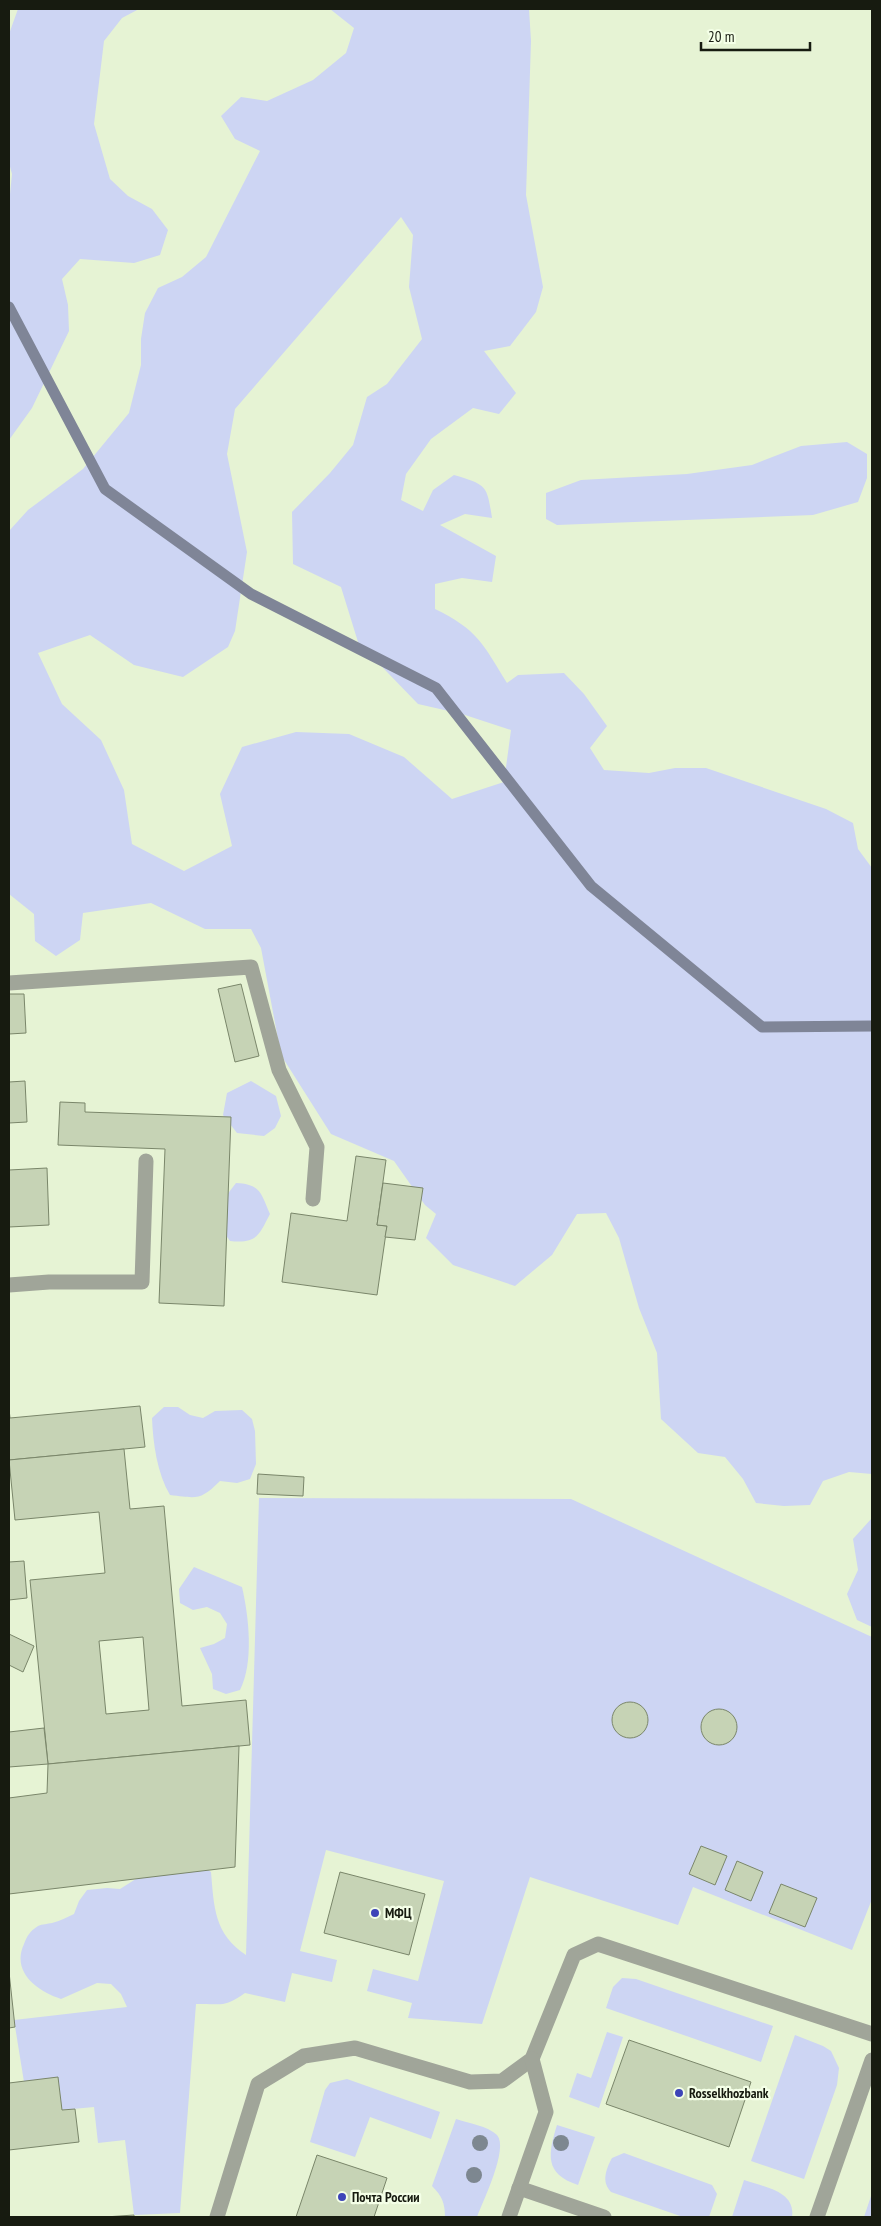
<svg xmlns="http://www.w3.org/2000/svg" width="881" height="2226" viewBox="0 0 881 2226" font-family="'PT Sans Narrow',sans-serif">
  <rect width="100%" height="100%" fill="#e6f3d4"/>
  <g fill="#cdd5f3" fill-rule="evenodd">
    <polygon points="18,9 139,9 122,18 104,41 94,124 110,179 128,196 152,209 168,230 160,255 134,263 80,259 62,279 68,305 69,331 32,408 9,440 9,204 12,174 9,163 9,34"/>
    <path d="M330 9H529L531 41 526 195 543 287 536 312 510 346 484 351 516 393 499 414 473 408 431 439 406 474 401 500 423 511 433 490 454 475C487 485 487 485 492 518L465 514 440 525 496 556 492 582 462 578 435 584V609C478 630 483 644 507 683L518 675 564 673 584 694 607 726 590 748 604 770 649 773 675 768H706L826 809 853 823 858 849 872 868V1474L849 1472 823 1481 810 1505 784 1506 756 1503 743 1479 725 1457 698 1453 661 1419 657 1353 639 1308 619 1238 606 1213 577 1214 552 1255 515 1286 453 1265 426 1238 436 1214 425 1205 394 1161 331 1134 281 1055 261 948 251 929H205L151 903 83 913 80 940 56 956 35 941 34 914 9 894V531L28 510 83 469 129 413 141 365V339L145 313 158 288 182 277 206 257 260 151 235 139 221 116 241 97 267 101 313 80 346 53 354 28ZM401 217 413 235 409 287 422 339 387 384 367 397 353 445 330 473 292 512 293 564 341 587 358 642 418 704 462 714 511 730 504 782 452 799 404 757 349 734 296 732 242 747 220 794 232 846 184 871 132 844 124 790 101 740 62 704 38 653 90 635 134 665 183 677 228 647 235 631 247 552 227 454 235 409Z"/>
    <polygon points="847,442 867,454 867,478 858,502 813,515 557,525 546,519 546,493 581,480 687,474 752,465 801,446"/>
    <polygon points="251,1081 276,1096 281,1116 275,1128 264,1136 237,1133 223,1115 227,1093"/>
    <path d="M236 1183C261 1184 261 1194 270 1214 259 1235 257 1244 230 1241L222 1230 223 1200Z"/>
    <path d="M164 1407H178L190 1415 203 1418 215 1411 242 1410 252 1419 255 1431 256 1464 250 1479 237 1483 220 1481C200 1501 197 1498 170 1495 157 1473 153 1443 152 1418Z"/>
    <path d="M259 1498 571 1499 872 1637V1899L852 1950 693 1887 678 1925 530 1877 482 2024 408 2018 412 2003 367 1991 373 1969 418 1981 444 1881 326 1850 300 1951 337 1960 332 1982 292 1973 285 2002 245 1993C223 2009 220 2003 196 2004L180 2213 134 2215 125 2140 98 2143 94 2107 62 2110 58 2078 24 2082 14 2020 127 2007 121 1994 111 1984 97 1983 61 1999C37 1991 11 1972 24 1944 27 1936 30 1931 38 1926 42 1924 48 1924 52 1923 60 1921 67 1917 74 1914L79 1901 87 1890 107 1888 120 1889 139 1877 187 1855 211 1872C214 1907 214 1934 246 1955Z"/>
    <polygon points="872,1518 872,1627 857,1620 847,1594 858,1570 853,1539"/>
    <path d="M194 1567 242 1587C249 1617 254 1663 240 1690L226 1694 213 1689 212 1674 200 1648 214 1644 225 1638 227 1624 220 1613 207 1607 193 1610 180 1603 179 1589Z"/>
    <polygon points="622,1978 636,1979 773,2026 761,2062 606,2008 613,1987"/>
    <polygon points="607,2032 623,2037 599,2108 569,2097 577,2073 591,2078"/>
    <polygon points="795,2035 823,2046 831,2051 839,2068 837,2085 804,2179 751,2161"/>
    <polygon points="347,2079 440,2112 431,2139 370,2117 355,2157 310,2142 325,2090 330,2083"/>
    <path d="M456 2119C468 2123 488 2126 497 2135 509 2148 483 2201 477 2217H445C445 2203 442 2196 432 2186Z"/>
    <path d="M557 2125 595 2137 578 2185C544 2174 548 2154 557 2125Z"/>
    <path d="M624 2153 712 2185 717 2194 709 2217H683L611 2192C601 2182 606 2169 612 2158Z"/>
    <path d="M744 2180C764 2187 796 2191 792 2217H732Z"/>
    <polygon points="872,2193 872,2217 864,2217"/>
  </g>
  <g fill="none" stroke-linecap="round" stroke-linejoin="round">
    <polyline stroke="#7f8597" stroke-width="11" points="9,307 105,489 251,594 436,688 591,886 762,1027 872,1026"/>
  </g>
  <g fill="#c6d3b5" stroke="#7a866a" fill-rule="evenodd">
    <polygon points="241,984 259,1056 235,1062 218,989"/>
    <polygon points="9,994 24,994 26,1033 9,1034"/>
    <polygon points="25,1081 27,1122 9,1123 9,1082"/>
    <polygon points="60,1102 85,1103 85,1112 231,1117 224,1306 159,1303 165,1149 58,1145"/>
    <polygon points="356,1156 386,1160 377,1225 387,1226 377,1295 282,1282 291,1213 347,1221"/>
    <polygon points="47,1168 49,1225 9,1227 9,1170"/>
    <polygon points="383,1183 423,1188 415,1240 385,1237 387,1226 377,1225"/>
    <polygon points="140,1406 145,1447 9,1460 9,1409 10,1418"/>
    <path d="M124 1449 130 1509 164 1506 182 1706 246 1700 250 1745 48 1764 30 1580 105 1573 99 1512 15 1520 9 1460ZM143 1637 149 1710 106 1714 99 1641Z"/>
    <polygon points="258,1474 304,1477 303,1496 257,1494"/>
    <polygon points="24,1561 27,1598 9,1600 9,1562"/>
    <polygon points="9,1634 34,1646 23,1672 9,1665"/>
    <circle cx="630" cy="1720" r="18"/>
    <circle cx="719" cy="1727" r="18"/>
    <polygon points="44,1728 48,1764 9,1767 9,1732"/>
    <polygon points="239,1746 235,1867 9,1894 9,1798 47,1793 48,1764"/>
    <polygon points="701,1846 727,1856 715,1885 689,1874"/>
    <polygon points="737,1861 763,1872 751,1901 725,1890"/>
    <polygon points="340,1872 425,1894 409,1955 324,1933"/>
    <polygon points="781,1884 817,1898 805,1927 769,1913"/>
    <polygon points="9,1972 15,2027 9,2028"/>
    <polygon points="629,2040 751,2082 729,2147 606,2104"/>
    <polygon points="58,2077 62,2110 75,2109 79,2142 9,2150 9,2083"/>
    <polygon points="317,2155 387,2178 374,2217 296,2217"/>
    <polygon points="134,2215 134,2217 105,2217"/>
  </g>
  <g fill="none" stroke-linecap="round" stroke-linejoin="round">
    <g stroke="#a0a599" stroke-width="15">
      <polyline points="9,983 251,967 279,1070 317,1147 313,1199"/>
      <polyline points="9,1285 49,1282 142,1282 146,1161"/>
      <polyline points="519,2188 604,2217"/>
      <polyline points="217,2217 258,2084 304,2056 355,2048 470,2082 502,2081 532,2059 574,1955 598,1944 872,2034"/>
      <polyline points="509,2217 546,2112 532,2059"/>
      <polyline points="817,2217 872,2060"/>
    </g>
  </g>
  <g fill="#7d8790">
    <circle cx="480" cy="2143" r="8"/>
    <circle cx="561" cy="2143" r="8"/>
    <circle cx="474" cy="2175" r="8"/>
  </g>
  <g fill="#3d44b8" stroke="#f4ffe7" stroke-width="2">
    <circle cx="375" cy="1913" r="5"/>
    <circle cx="679" cy="2093" r="5"/>
    <circle cx="342" cy="2197" r="5"/>
  </g>
  <g text-anchor="middle" stroke-width="4.5" stroke-linejoin="round" paint-order="stroke">
    <g font-size="14" font-weight="bold" fill="#171b10" stroke="#f4ffe7" text-anchor="start">
      <text x="385" y="1918">МФЦ</text>
      <text x="689" y="2098">Rosselkhozbank</text>
      <text x="352" y="2202">Почта России</text>
    </g>
  </g>
  <rect width="881" height="2226" fill="none" stroke="#171b10" stroke-width="20"/>
  <path d="M701 42v8h109v-8" fill="none" stroke="#171b10" stroke-width="2.5"/>
  <text x="708" y="42" font-size="15" fill="#171b10" stroke="#f4ffe7" stroke-width="4" paint-order="stroke">20 m</text>
</svg>
